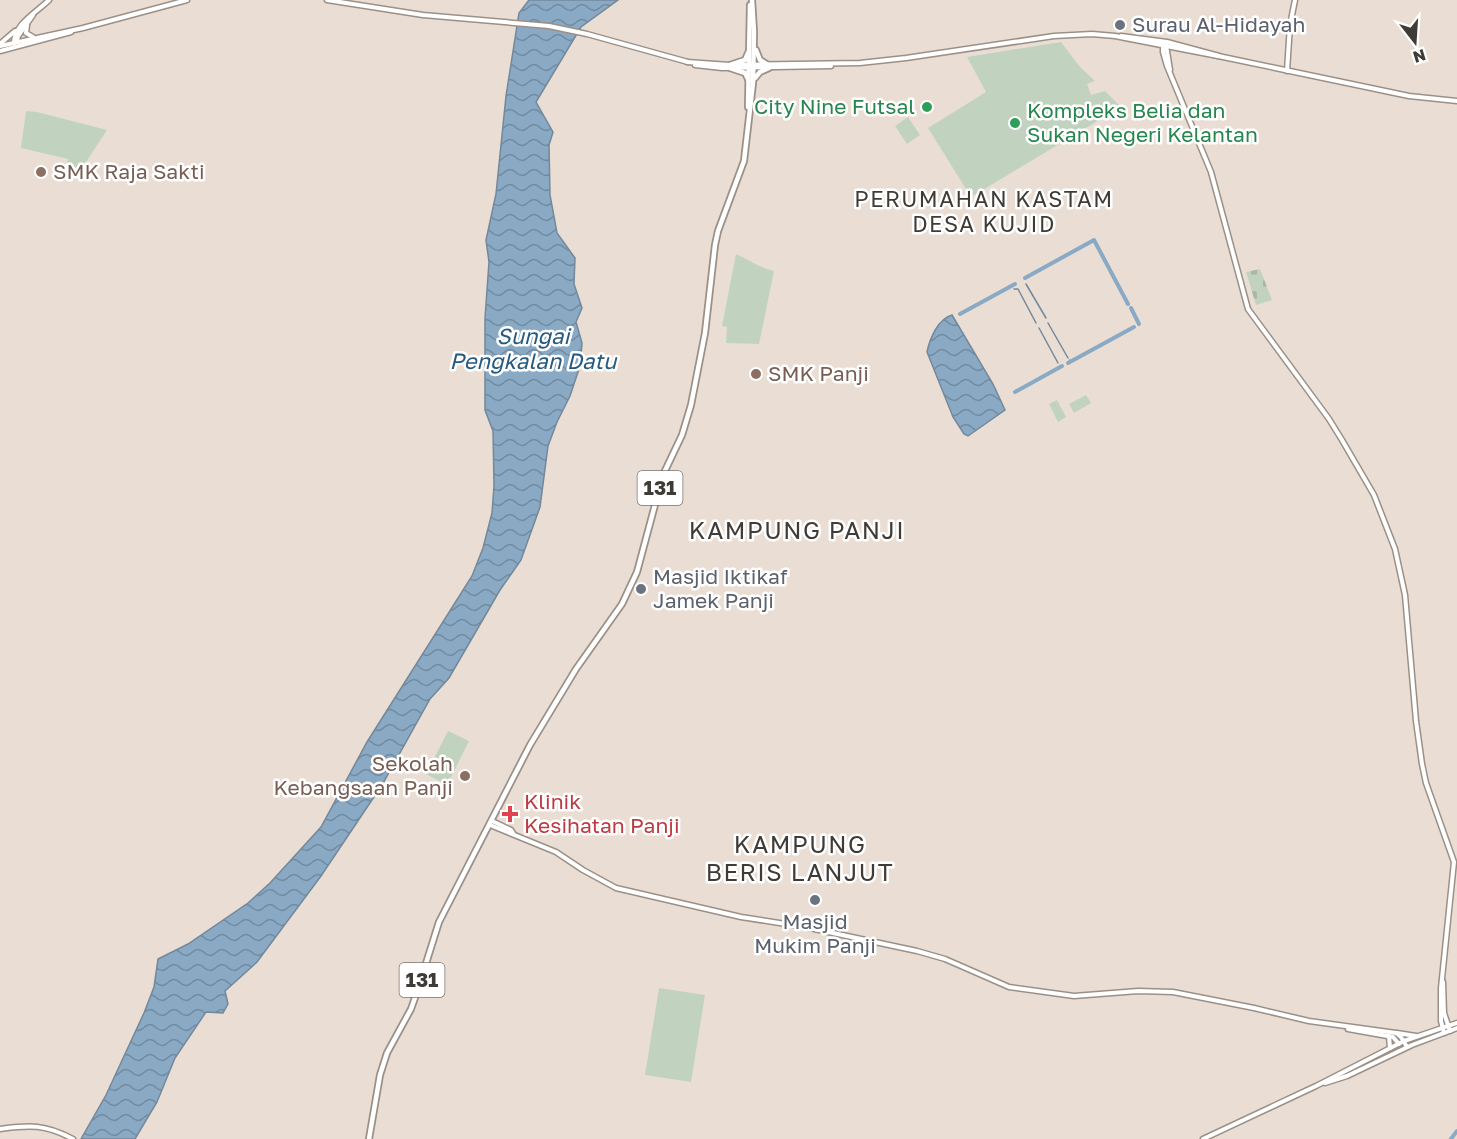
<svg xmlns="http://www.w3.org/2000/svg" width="1457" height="1139" viewBox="0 0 1457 1139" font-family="'Golos Text',sans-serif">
  <defs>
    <pattern id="cemetery-stones" width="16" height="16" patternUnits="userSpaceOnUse" patternTransform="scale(1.5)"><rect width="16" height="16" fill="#c1d3bf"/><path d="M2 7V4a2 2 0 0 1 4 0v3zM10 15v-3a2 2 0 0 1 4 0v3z" fill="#a7b6a5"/></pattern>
    <pattern id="water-waves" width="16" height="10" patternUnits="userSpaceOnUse" patternTransform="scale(1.5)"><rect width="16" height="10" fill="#89a9c4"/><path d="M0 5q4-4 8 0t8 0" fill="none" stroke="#718ba0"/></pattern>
  </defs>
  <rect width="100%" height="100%" fill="#eaded4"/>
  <g fill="#c1d3bf">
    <polygon points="1061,42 1080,67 1095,81 1087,84 1091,95 1105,91 1121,107 971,197 928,128 986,92 967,57"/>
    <polygon points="26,111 37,112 107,130 78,174 65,171 68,159 21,148"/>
    <polygon points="908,117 920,135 907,144 895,126"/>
    <path d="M736 254C749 260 760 268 774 271L759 344 726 343 727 327 722 326Z"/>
    <polygon points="1086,395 1091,403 1074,413 1069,404"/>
    <polygon points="1057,400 1066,417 1058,422 1049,404"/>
    <polygon points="448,731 469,741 447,785 426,774"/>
    <polygon points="659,988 705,995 691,1082 645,1075"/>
  </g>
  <polygon fill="url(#cemetery-stones)" points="1260,269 1272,300 1256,305 1246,272"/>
  <g fill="url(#water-waves)" stroke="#73889a" stroke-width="1.5">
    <polygon points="529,0 618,0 581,27 536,102 553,132 549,145 550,195 557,233 575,258 574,284 582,308 576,322 582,343 580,366 570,396 557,422 548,446 540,507 521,560 500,590 449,678 430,699 382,785 321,876 257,962 225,991 228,1004 223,1013 206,1012 175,1058 157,1102 135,1139 81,1139 106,1095 144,1013 154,987 158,959 188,944 248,903 270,883 321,827 367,742 472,576 483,548 492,513 494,486 493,431 485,410 485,318 489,262 486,240 496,194 506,96 519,13"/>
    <path d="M952 315 993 384 1005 410 968 436 964 434 953 417 927 352C930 338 938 319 952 315Z"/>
  </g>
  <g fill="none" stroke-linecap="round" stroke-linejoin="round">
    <g stroke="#73889a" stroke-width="1.5">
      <polyline points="1026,284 1046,318"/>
      <polyline points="1012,285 1013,286"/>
      <polyline points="1014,289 1018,289 1036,323"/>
      <polyline points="1048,323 1068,358"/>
      <polyline points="1039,328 1058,363"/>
      <polyline points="1070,360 1071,361"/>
    </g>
    <g stroke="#89a9c4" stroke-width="4">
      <polyline points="1025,278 1094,240 1128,304"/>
      <polyline points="1131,308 1139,324"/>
      <polyline points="960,314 1015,284"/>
      <polyline points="1068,363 1134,327"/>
      <polyline points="1015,392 1062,366"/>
      <polyline points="1451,1139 1457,1131"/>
    </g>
    <defs>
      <g id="secondary">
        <polyline points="327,0 423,15 549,26 587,34 688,62"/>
        <polyline points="27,25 26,33 33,37"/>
        <polyline points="1121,36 1167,42 1219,56"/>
        <polyline points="17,41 18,36 33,15"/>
        <polyline points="1163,42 1163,52 1167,66 1211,172 1248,309 1329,419 1342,440 1374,495 1395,549 1405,595 1416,721 1422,764 1426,783 1454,862 1441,988 1441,1021 1444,1033"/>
        <polyline points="0,44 15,31"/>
        <path d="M14 44C13 25 37 12 49 0"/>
        <polyline points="1166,45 1170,70"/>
        <polyline points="0,46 83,28 187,0"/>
        <polyline points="0,51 71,32"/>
        <polyline points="687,62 730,65 860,63 906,58 1054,36 1092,34 1115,36 1223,57 1409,96 1457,101"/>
        <polyline points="695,65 722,68 831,66"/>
        <polyline points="1287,71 1290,25 1295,0"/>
        <polyline points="492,821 511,830 513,833"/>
        <polyline points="490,825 556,852 583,870 616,888 741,917 805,927 917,951 945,959 1009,987 1074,996 1138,991 1173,992 1254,1008 1309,1021 1396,1033 1401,1037 1407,1047"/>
        <polyline points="1443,982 1444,1013 1450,1031"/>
        <polyline points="1348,1029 1393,1037 1399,1044"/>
        <polyline points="1397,1033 1416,1036"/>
        <polyline points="1389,1036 1390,1048"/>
        <polyline points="1325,1083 1347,1076 1412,1045 1457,1028"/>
        <path d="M0 1129C30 1125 45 1124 73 1139"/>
        <polyline points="1203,1139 1316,1086 1404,1041 1457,1023"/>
      </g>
      <g id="primary">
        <polyline points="756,50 760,60 768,65"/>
        <polyline points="730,65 745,60 748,53"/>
        <polyline points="730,68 745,73 749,81"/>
        <polyline points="755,78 760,72 769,68"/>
        <polyline points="748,107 750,5"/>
        <polyline points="369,1139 380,1075 387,1053 411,1009 417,992 439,922 530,745 576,669 622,604 637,572 663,475 682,435 691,405 705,333 715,245 718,231 744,161 753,83 754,32 752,0"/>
      </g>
    </defs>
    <use href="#secondary" stroke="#9b9087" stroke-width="7"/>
    <use href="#primary" stroke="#9b9087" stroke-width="8"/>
    <use href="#secondary" stroke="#fff" stroke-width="4"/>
    <use href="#primary" stroke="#fff" stroke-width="4.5"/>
  </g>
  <g fill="#6b7280" stroke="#fff" stroke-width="2">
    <circle cx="1120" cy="25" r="6"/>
    <circle cx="641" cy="589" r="6"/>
    <circle cx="815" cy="900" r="6"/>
  </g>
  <g fill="#2e9e5b" stroke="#fff" stroke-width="2">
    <circle cx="927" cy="107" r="6"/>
    <circle cx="1015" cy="123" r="6"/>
  </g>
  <g fill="#8d6e63" stroke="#fff" stroke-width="2">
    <circle cx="41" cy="172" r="6"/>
    <circle cx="756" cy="374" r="6"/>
    <circle cx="465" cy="776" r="6"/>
  </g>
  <path fill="#e0444e" stroke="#fff" stroke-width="2" d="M507 805h6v6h6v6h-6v6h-6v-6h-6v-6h6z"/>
  <g text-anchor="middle" stroke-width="5" stroke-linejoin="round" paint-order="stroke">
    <g fill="#fff" stroke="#797673" stroke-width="1.5">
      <rect x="637.5" y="471" width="45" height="34" rx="4.5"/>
      <rect x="399.5" y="963" width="45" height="34" rx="4.5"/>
    </g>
    <g font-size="20" font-weight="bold" fill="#3f3b37">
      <text x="660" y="495">131</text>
      <text x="422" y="987">131</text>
    </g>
    <g font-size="21" fill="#5b616d" stroke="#fff" text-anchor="start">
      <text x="1132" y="32">Surau Al-Hidayah</text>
      <text x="653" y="584">Masjid Iktikaf<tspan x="653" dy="24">Jamek Panji</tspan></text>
      <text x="815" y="929" text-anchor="middle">Masjid<tspan x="815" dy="24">Mukim Panji</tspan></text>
    </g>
    <g font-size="21" fill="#27864d" stroke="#fff" text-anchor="end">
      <text x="915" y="114">City Nine Futsal</text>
      <text x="1027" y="118" text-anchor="start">Kompleks Belia dan<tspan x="1027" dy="24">Sukan Negeri Kelantan</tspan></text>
    </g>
    <g font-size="21" fill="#785e54" stroke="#fff" text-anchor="start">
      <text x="53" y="179">SMK Raja Sakti</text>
      <text x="768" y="381">SMK Panji</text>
      <text x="453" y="771" text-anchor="end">Sekolah<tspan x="453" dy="24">Kebangsaan Panji</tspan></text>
    </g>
    <g font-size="21" fill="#be3a42" stroke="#fff" text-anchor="start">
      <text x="524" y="809">Klinik<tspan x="524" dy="24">Kesihatan Panji</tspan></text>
    </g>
    <g font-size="22" letter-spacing="1.5" fill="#3f3b37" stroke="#fff">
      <text x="984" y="207">PERUMAHAN KASTAM<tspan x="984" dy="25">DESA KUJID</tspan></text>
    </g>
    <g font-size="22" font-style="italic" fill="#265a7f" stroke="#fff">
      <text x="533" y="344">Sungai<tspan x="533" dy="25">Pengkalan Datu</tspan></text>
    </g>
    <g font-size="24" letter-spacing="1.5" fill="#3f3b37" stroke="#fff">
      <text x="797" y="539">KAMPUNG PANJI</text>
      <text x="800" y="853">KAMPUNG<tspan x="800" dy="28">BERIS LANJUT</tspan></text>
    </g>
  </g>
  <g transform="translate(1415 42) rotate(163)" stroke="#ffffff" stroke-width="4.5" paint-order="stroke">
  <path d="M0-4.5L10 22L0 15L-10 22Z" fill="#3f3b37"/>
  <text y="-9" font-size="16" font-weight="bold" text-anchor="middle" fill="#3f3b37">N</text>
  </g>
</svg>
